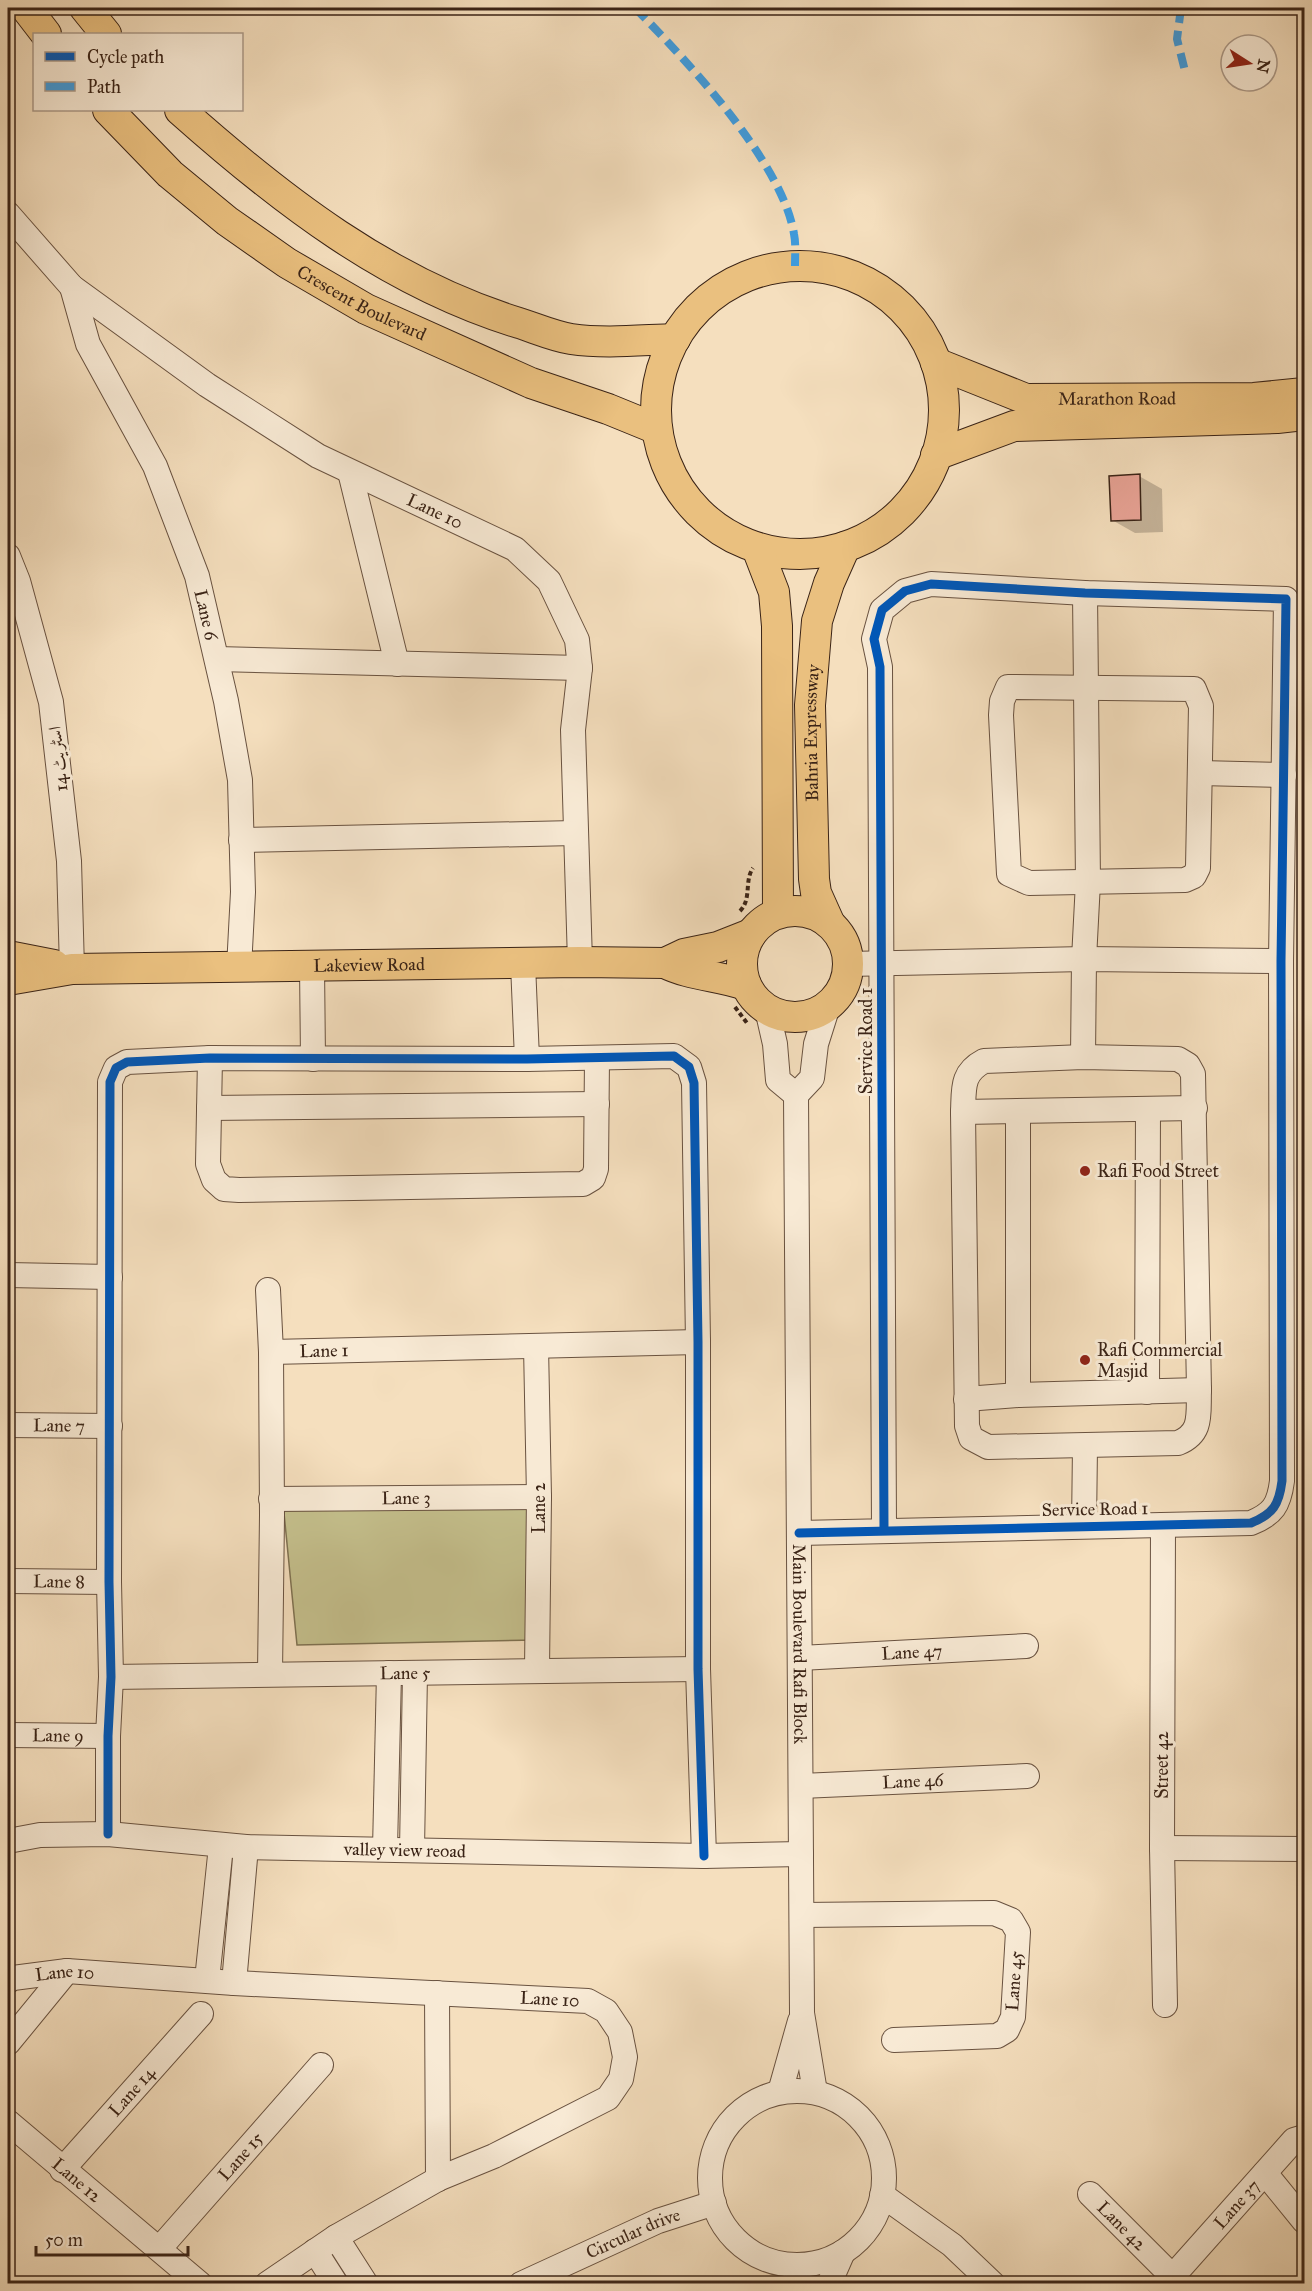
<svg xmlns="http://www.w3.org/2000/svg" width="1312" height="2291" font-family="'IM FELL Great Primer',Amiri,serif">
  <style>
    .park { fill: #c4bf8c; stroke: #7f7151; stroke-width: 1.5 }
    .shadow { fill: #0003 }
    .building { fill: #e9a396; stroke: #3a2316; stroke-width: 1.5 }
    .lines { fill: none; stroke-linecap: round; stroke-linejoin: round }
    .minor-casing { stroke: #695240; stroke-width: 26 }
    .major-casing { stroke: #3a2316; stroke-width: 32 }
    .path { stroke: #3a2316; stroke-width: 4; stroke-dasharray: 4.5 3; stroke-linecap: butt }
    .minor { stroke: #f8ead5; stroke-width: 24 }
    .major { stroke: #eac07f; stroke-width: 30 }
    .quiet { stroke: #3e9cdf; stroke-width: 8; stroke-dasharray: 15 8; stroke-linecap: butt }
    .cycleway-casing { stroke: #f8ead5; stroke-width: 13 }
    .cycleway { stroke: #0057b8; stroke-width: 9 }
    .poi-dot { fill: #8f2418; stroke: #f8ead5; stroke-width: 2 }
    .labels { text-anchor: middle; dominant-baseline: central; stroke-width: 6; stroke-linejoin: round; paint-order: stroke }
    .street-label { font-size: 18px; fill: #3a2316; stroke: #f8ead5 }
    .poi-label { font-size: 18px; fill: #3a2316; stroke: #f8ead5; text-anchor: start }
  </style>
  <rect width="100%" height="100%" fill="#f5dfbe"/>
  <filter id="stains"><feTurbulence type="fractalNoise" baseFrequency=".00333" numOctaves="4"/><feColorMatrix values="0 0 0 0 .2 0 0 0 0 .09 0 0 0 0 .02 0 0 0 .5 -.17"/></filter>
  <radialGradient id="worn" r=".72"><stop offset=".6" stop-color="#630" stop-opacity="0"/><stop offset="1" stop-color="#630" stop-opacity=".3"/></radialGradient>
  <polygon class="park" points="536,1502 536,1640 297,1645 283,1503"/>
  <polygon class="shadow" points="1139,476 1162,489 1163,532 1135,533 1112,520"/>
  <polygon class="building" points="1140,474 1141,520 1111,521 1109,476"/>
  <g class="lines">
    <g class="minor-casing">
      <g id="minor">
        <path id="s1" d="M8,214L72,287L207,385L318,456L515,549L549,581L577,640L580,668L573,730L580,962"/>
        <path id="s2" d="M72,287L88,344L155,466L197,576L226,701L240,780L243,892L239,968"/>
        <polyline points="350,472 397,664"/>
        <polyline points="8,556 18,581 51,702 69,861 72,969"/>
        <polyline points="217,659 580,668"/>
        <polygon points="1008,687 1194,689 1201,706 1198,868 1194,876 1185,880 1029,883 1009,874 1001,715 1002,701"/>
        <polyline points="1200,773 1284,775"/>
        <polyline points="241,840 575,833"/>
        <polyline points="523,964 527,1059"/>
        <polyline points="848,964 1084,959 1281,961"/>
        <polyline points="312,966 313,1059"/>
        <polyline points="767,1009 775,1044 778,1080 796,1095"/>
        <path d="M1083,1057L1178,1059L1188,1065L1193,1074L1199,1390C1198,1414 1203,1433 1178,1443L988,1447L971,1438L967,1426L963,1112C964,1089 961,1073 984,1061Z"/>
        <polyline points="1083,1057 1084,959 1088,882 1085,593"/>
        <polyline points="210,1058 208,1164 214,1180 224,1189 239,1190 583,1184 593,1178 596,1169 597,1058"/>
        <path id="s3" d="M796,1095L802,2013L815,2092"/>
        <polyline points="796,1095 812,1078 816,1044 828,1006"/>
        <polyline points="209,1108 597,1104"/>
        <polyline points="1018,1111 1018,1395"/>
        <polyline points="963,1112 1195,1108"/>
        <polyline points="8,1275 110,1277"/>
        <polyline points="268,1290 271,1352"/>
        <polyline points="536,1346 539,1497 537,1670"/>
        <polyline points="1147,1392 1148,1109"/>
        <polyline points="966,1399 1018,1395 1199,1390"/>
        <path id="s4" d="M8,1425L110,1426"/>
        <path id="s5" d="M271,1499L539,1497"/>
        <polyline points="1163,1525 1162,1848 1165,2005"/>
        <polyline points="1084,1526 1085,1446"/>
        <path d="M799,1533L1251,1523C1273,1514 1279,1505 1282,1481L1281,961L1286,599L1085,593L931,584L905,591L882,610L874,639L880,667L884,1530"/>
        <path id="s6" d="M8,1581L109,1582"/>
        <path id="s7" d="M800,1658L1026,1646"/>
        <path id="s8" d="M270,1673L272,1515L271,1352L698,1342"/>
        <path id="s9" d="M111,1677L698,1669"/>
        <path id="s10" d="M8,1735L108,1736"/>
        <path id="s11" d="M801,1786L1027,1776"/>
        <polyline points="108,1834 108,1736 111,1677 109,1582 110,1082 116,1068 127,1062 210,1058 527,1059 674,1056 689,1067 694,1083 698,1342 698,1669 704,1856"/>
        <path id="s12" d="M8,1841L40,1835L108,1834L246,1847L704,1856L801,1854"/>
        <polyline points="1162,1848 1304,1849"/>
        <polyline points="385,1849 389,1673"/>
        <polyline points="412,1850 415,1673"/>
        <polyline points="802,1915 994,1913 1011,1920 1018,1932 1013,2017 1007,2030 997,2036 894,2040"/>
        <polyline points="207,1980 221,1846"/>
        <path id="s13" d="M8,1981L13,1978L67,1971L234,1983L588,2001L606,2011L620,2032L625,2057L621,2079L608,2098L494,2156L438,2179L336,2237L267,2284"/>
        <polyline points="234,1983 246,1847"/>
        <polyline points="437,1993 438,2179"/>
        <polyline points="8,2043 67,1971"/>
        <circle cx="797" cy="2178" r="87"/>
        <polyline points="780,2092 800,2021"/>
        <path id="s14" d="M8,2122L200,2284"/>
        <path id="s15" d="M62,2170L201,2014"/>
        <polyline points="1265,2173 1304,2221"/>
        <path id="s16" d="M1090,2194L1180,2284"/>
        <polyline points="882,2195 952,2245 993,2284"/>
        <polyline points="336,2237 366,2284"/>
        <path id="s17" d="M160,2248L321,2065"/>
        <polyline points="315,2251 336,2284"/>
        <path id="s18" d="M1173,2276L1294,2140L1304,2137"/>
        <path id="s19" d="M521,2284L658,2221L714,2203"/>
        <polyline points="829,2284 843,2252"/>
      </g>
    </g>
    <g class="major-casing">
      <g id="major">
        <polyline points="26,8 46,34"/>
        <polyline points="85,8 106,34"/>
        <path id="s20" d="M108,110L170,174L227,221L287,263L366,309L531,383L608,409L657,429"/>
        <path d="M180,110C280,199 388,283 519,323C535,328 553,336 571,339C605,344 641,340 675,339"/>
        <circle cx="800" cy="410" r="144"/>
        <path id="s21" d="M936,363L1026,399L1254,398L1304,393"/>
        <polyline points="936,455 1014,426 1277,418 1304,415"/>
        <polyline points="757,548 774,592 777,626 778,913"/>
        <circle cx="795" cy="964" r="53"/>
        <path id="s22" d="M829,922L816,893L814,879L810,705L817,621L829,583L845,547"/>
        <polyline points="8,956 54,965"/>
        <path d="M665,963C688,975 720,976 746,985"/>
        <path id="s23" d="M8,980L72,969L580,962L665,963L684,954L718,947L751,934"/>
      </g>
    </g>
    <g class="path">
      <path d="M740,911C752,899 744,881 753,868"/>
      <polyline points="735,1007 747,1023"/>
    </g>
    <use href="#minor" class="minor"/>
    <use href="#major" class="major"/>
    <g class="quiet">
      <path d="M635,8C686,60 782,161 794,234C796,244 795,255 795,266"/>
      <polyline points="1181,8 1177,39 1185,71"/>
    </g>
    <g class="cycleway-casing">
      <g id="cycleway">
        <path d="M799,1533L1251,1523C1273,1514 1279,1505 1282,1481L1281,961L1286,599L1085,593L931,584L905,591L882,610L874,639L880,667L884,1530"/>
        <polyline points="108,1834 108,1736 111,1677 109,1582 110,1082 116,1068 127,1062 210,1058 527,1059 674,1056 689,1067 694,1083 698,1342 698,1669 704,1856"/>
      </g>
    </g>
    <use href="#cycleway" class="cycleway"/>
  </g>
  <g class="poi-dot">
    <circle cx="1085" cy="1171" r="6"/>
    <circle cx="1085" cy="1360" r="6"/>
  </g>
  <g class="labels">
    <g class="street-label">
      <text stroke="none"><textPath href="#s20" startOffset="321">Crescent Boulevard</textPath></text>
      <text stroke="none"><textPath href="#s21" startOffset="188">Marathon Road</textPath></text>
      <text stroke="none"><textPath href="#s1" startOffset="525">Lane 10</textPath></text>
      <text stroke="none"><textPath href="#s2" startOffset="356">Lane 6</textPath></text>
      <text stroke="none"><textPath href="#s22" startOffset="192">Bahria Expressway</textPath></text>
      <text transform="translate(58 759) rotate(-96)">اسٹریٹ 14</text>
      <text stroke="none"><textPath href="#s23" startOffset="362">Lakeview Road</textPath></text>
      <text transform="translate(866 1041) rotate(-90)">Service Road 1</text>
      <text stroke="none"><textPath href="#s8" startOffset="374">Lane 1</textPath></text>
      <text stroke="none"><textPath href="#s4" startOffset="51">Lane 7</textPath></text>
      <text stroke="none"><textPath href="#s5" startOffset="135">Lane 3</textPath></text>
      <text transform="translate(539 1508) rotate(-90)">Lane 2</text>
      <text transform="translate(1095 1509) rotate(-1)">Service Road 1</text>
      <text stroke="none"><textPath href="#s6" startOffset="51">Lane 8</textPath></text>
      <text stroke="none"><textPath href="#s3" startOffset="549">Main Boulevard Rafi Block</textPath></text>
      <text stroke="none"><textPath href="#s7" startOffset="112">Lane 47</textPath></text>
      <text stroke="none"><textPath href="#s9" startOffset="294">Lane 5</textPath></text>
      <text stroke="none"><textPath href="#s10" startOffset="50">Lane 9</textPath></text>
      <text transform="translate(1162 1765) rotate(-90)">Street 42</text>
      <text stroke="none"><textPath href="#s11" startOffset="112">Lane 46</textPath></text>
      <text stroke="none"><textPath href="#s12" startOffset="398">valley view reoad</textPath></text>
      <text stroke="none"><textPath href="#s13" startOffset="58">Lane 10</textPath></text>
      <text transform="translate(1014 1981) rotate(-86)">Lane 45</text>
      <text stroke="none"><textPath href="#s13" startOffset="544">Lane 10</textPath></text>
      <text stroke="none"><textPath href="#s15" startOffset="105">Lane 14</textPath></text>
      <text stroke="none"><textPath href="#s17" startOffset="122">Lane 15</textPath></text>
      <text stroke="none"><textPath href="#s14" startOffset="90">Lane 12</textPath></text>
      <text stroke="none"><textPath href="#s18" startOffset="96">Lane 37</textPath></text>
      <text stroke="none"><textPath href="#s16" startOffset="45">Lane 42</textPath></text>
      <text stroke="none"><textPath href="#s19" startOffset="123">Circular drive</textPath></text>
    </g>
    <g class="poi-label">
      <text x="1097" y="1171">Rafi Food Street</text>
      <text x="1097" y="1350">Rafi Commercial<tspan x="1097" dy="21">Masjid</tspan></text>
    </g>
  </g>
  <rect width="1312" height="2291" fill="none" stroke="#f5dfbe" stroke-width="30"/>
  <rect x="9" y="9" width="1294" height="2273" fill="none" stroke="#3a2316" stroke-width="3"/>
  <rect x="15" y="15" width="1282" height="2261" fill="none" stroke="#3a2316" stroke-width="1.5"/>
  <rect x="33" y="33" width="210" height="78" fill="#f8ead5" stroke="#ac9a89" stroke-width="1.5"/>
  <rect x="45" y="52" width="30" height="9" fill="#0057b8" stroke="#ac9a89" stroke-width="1.5"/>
  <text x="87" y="63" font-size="18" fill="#3a2316">Cycle path</text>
  <rect x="45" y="82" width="30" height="9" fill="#3e9cdf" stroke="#ac9a89" stroke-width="1.5"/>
  <text x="87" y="93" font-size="18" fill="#3a2316">Path</text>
  <g transform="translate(1249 63) rotate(102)"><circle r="28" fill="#f8ead5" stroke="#ac9a89" stroke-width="1.5"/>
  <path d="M0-4.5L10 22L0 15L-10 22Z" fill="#8f2418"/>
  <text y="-9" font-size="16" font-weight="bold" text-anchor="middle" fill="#3a2316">N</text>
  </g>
  <path d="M36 2246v9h152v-9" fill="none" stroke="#3a2316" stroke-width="3"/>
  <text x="45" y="2246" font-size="18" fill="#3a2316" stroke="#f8ead5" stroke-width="4.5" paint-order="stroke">50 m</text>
  <rect width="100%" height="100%" filter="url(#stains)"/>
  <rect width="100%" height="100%" fill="url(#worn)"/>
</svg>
